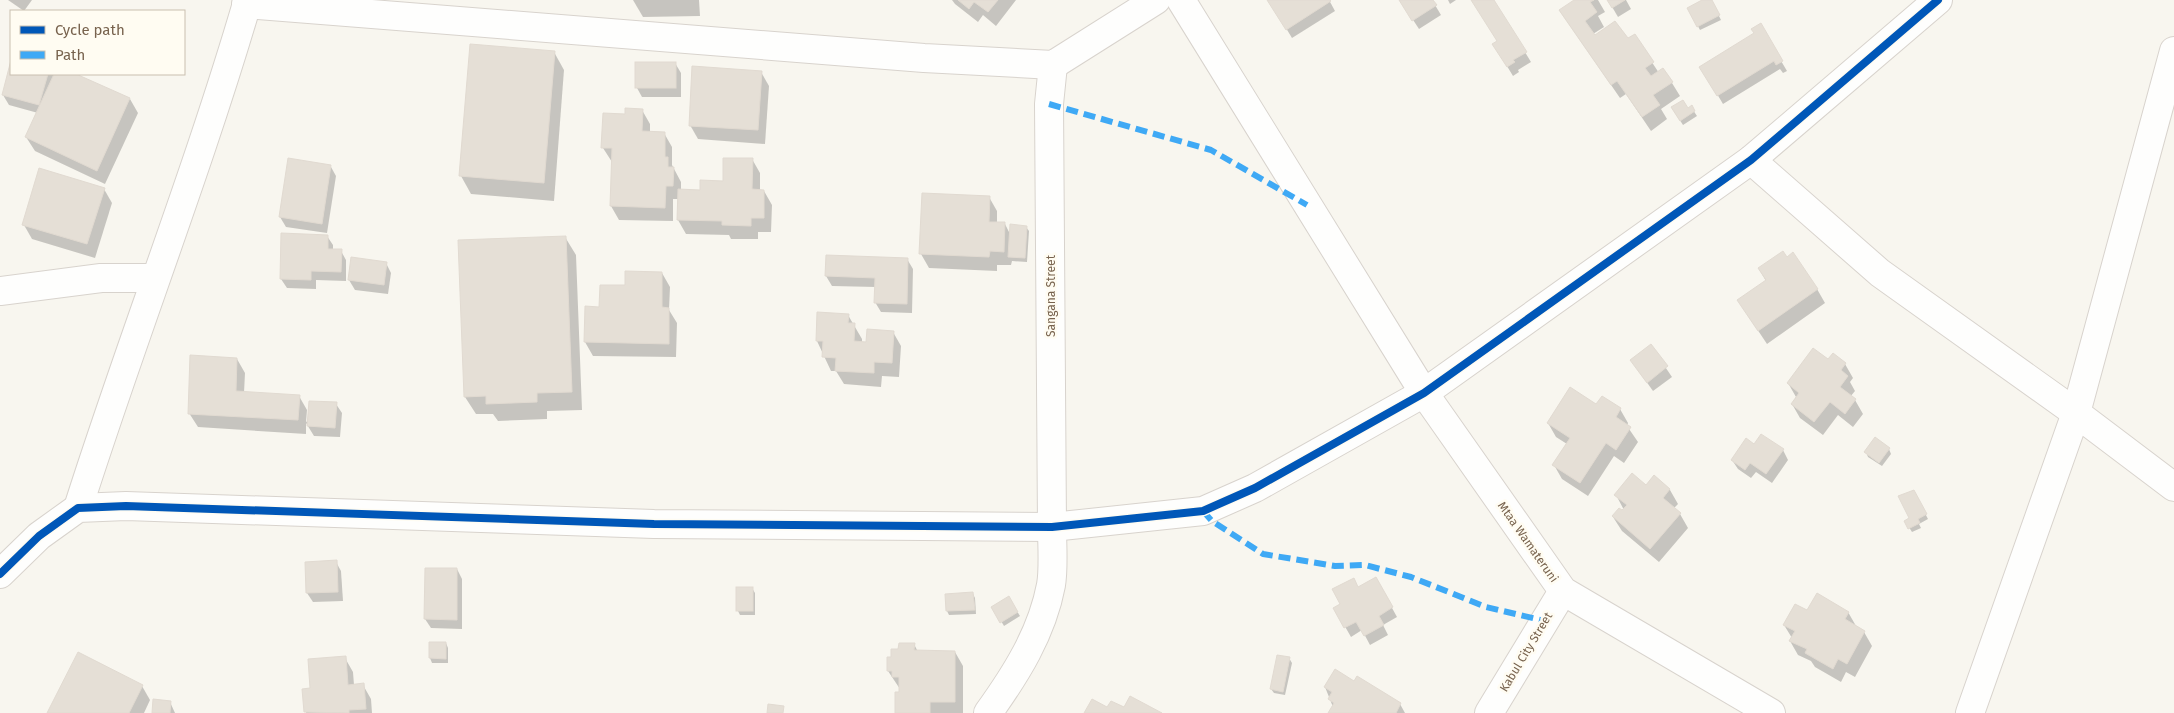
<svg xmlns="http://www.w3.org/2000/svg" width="2174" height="713" font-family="'Fira Sans',sans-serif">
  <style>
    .shadow { fill: #0003 }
    .building { fill: #e5dfd6; stroke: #e1dad1 }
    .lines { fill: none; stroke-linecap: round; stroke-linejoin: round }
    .minor-casing { stroke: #d8d3cd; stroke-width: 30 }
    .minor { stroke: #fefefd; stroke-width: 28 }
    .quiet { stroke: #3fa9f5; stroke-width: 6; stroke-dasharray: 12 6; stroke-linecap: butt }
    .cycleway-casing { stroke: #fffcf2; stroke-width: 11 }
    .cycleway { stroke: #0057b8; stroke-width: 8 }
    .labels { text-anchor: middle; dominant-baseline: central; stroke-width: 5; stroke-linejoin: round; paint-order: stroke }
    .street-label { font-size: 12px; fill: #78634e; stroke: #fffcf2 }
  </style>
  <rect width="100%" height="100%" fill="#f8f6ef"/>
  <g class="shadow">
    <polygon points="8,0 32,0 24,11"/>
    <polygon points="633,0 699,0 700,16 643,17"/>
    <polygon points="952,0 1016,0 996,26 983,15 978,22 955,4"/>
    <polygon points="1269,0 1329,0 1335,11 1292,38"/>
    <polygon points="1400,0 1432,0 1441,15 1419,29"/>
    <polygon points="1448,0 1456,0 1450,4"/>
    <polygon points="1472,0 1493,0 1531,62 1518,70 1519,72 1513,76 1499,53 1498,42"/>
    <polygon points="1576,0 1598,0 1605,12 1598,16 1604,27 1593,34 1595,37 1627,40 1634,35 1659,73 1672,83 1680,96 1661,109 1667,119 1651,131 1626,94 1620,98 1560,11"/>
    <polygon points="1608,0 1626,0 1631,9 1618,17"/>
    <polygon points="1704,0 1711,0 1721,20 1700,30 1688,8"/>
    <polygon points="1760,25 1787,71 1783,73 1780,69 1723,104 1701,67 1755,34"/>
    <polygon points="554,52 564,70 554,201 471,194 461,176"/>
    <polygon points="675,63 681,73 681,97 642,97 637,88"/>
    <polygon points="11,65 11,74 73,74 130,99 138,113 105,184 35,151 26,137 38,113 9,105 3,95"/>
    <polygon points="761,72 769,86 765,144 698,139 690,125"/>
    <polygon points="1691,107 1697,116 1683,125 1672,108 1687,109"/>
    <polygon points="642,110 650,124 650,132 664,133 672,147 672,165 681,182 681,190 701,191 724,182 752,159 760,173 760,191 764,191 772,205 771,232 758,232 758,239 731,239 729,235 686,234 678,220 679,199 673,199 673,221 619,220 611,206 612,162 603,148 627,115"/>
    <polygon points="331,167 336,176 327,233 286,227 280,217"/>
    <polygon points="104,189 112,203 95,258 32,239 24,225"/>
    <polygon points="989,197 997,211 997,223 1005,224 1010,234 1026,227 1029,231 1027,262 1012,261 1011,265 997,265 997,271 929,268 921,254"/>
    <polygon points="327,236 333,245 333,250 341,251 346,260 346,281 316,280 316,289 287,288 281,279"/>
    <polygon points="565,237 576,255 582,410 547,411 547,419 498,421 493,414 476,414 465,397"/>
    <polygon points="827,256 907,259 913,269 912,313 881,312 875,302 876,287 832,286 826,276"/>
    <polygon points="386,263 391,273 388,294 355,290 349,280"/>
    <polygon points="1759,269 1817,289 1825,303 1767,344 1747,314 1766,281"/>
    <polygon points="662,273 670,287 669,310 677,323 676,357 593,356 585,342 601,308 626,287"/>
    <polygon points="848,315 862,339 862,343 867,343 893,332 901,346 899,377 882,376 881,387 844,384 836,371 831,371 817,341"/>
    <polygon points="1651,346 1672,377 1653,391 1631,360"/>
    <polygon points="237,359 245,373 244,393 299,396 307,410 306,422 336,404 342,413 340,437 314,436 306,423 306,434 198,427 189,413"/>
    <polygon points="1828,361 1845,364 1853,378 1850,382 1855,391 1850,397 1855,400 1863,414 1853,427 1838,415 1823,435 1800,418 1792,404 1796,397 1788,383"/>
    <polygon points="1596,406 1620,409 1628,423 1627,426 1638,442 1624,463 1614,456 1588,496 1562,479 1554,465 1567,444 1556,437 1548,423"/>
    <polygon points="1754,445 1783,450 1788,460 1772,483 1756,472 1751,478 1738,469 1732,460"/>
    <polygon points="1889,449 1891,454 1882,466 1868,457 1866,452"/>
    <polygon points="1654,476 1670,490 1678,504 1673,509 1680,514 1688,528 1659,562 1622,531 1613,517 1624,510 1616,495 1646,486"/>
    <polygon points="1914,492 1928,519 1919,524 1921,528 1912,532 1905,521 1910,519"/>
    <polygon points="336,562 341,571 343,601 313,602 307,593"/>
    <polygon points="457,569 462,579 462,629 431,628 425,619"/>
    <polygon points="752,588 755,593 755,615 740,615 738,611"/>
    <polygon points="1358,588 1381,588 1397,617 1383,625 1388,635 1370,645 1362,630 1351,637 1335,609"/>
    <polygon points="973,594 975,598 976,614 949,615 947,611"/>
    <polygon points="1009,598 1020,616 1004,626 993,607"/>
    <polygon points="1807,612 1848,612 1856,626 1864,632 1872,646 1855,677 1846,672 1841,682 1815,667 1811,661 1798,655 1790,641 1792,638 1784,625"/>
    <polygon points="430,643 446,643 448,648 448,663 432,663 430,658"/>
    <polygon points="914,644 918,652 955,652 963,666 963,713 897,713 900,689 888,671 892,658 900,650"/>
    <polygon points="345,658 353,672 354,685 363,685 371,699 372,713 306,713 311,690"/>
    <polygon points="1289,658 1292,663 1285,695 1274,693 1271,689"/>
    <polygon points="1357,678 1400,704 1405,713 1330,713 1333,707 1325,687 1354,683"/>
    <polygon points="142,686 150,700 144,713 48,713"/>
    <polygon points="170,702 175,713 153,713"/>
  </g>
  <g class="building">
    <polygon points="958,0 998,0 988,12 974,2 969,9"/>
    <polygon points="1267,0 1330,0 1331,1 1286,30"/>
    <polygon points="1399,0 1433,0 1437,5 1412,21"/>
    <polygon points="1471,0 1494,0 1527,52 1513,60 1515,62 1507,67 1492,44 1497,41"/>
    <polygon points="1574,0 1594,0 1590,2 1597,12 1585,21 1595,35 1615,21 1628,38 1635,34 1654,62 1645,68 1651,76 1663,68 1673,82 1653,95 1660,105 1642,117 1617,81 1611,85 1559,10"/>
    <polygon points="1607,0 1625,0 1612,8"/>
    <polygon points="1702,0 1712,0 1720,15 1697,27 1687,8"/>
    <polygon points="1761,23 1783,61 1776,65 1774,61 1717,96 1699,67 1754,33 1751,29"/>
    <polygon points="470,44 555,51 544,183 459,176"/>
    <polygon points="11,60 11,74 48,74 39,105 2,95"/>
    <rect x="635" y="62" width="41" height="26"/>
    <polygon points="692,66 762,71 758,130 689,126"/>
    <polygon points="54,74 76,74 130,98 97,171 25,137"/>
    <polygon points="1683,100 1688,108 1692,105 1695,111 1680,121 1671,107"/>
    <polygon points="625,108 643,109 642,131 665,132 665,157 668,157 668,167 674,167 673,186 666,186 665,208 610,206 612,148 601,148 603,113 625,114"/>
    <polygon points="288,158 331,165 322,224 279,217"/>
    <polygon points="723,158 753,158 752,189 764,190 764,218 751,218 751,226 722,225 722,221 677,220 678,189 700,190 700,180 723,181"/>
    <polygon points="39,168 105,188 87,244 22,225"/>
    <polygon points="922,193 990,196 989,222 1005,222 1004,252 990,251 989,257 919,254"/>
    <polygon points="1010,224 1027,226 1025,258 1008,257"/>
    <polygon points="281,233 328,235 328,249 342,249 341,272 311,271 311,280 280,279"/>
    <polygon points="566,236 572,392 537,393 537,402 486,404 486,396 464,397 458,240"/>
    <polygon points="1783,251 1787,257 1793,252 1818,289 1758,331 1737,300 1766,280 1758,268"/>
    <polygon points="826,255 908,258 907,304 874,303 875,278 825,276"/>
    <polygon points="351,257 387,262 384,285 348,280"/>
    <polygon points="625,271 662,272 662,307 669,308 669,344 584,342 585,306 599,307 600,285 625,285"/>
    <polygon points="817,312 849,314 848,323 855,323 854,341 866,342 867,329 894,331 892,363 874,362 874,373 835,371 836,358 822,357 823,341 816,341"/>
    <polygon points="1651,344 1668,366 1647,383 1630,360"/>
    <polygon points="1813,348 1828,359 1833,353 1846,363 1841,370 1848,376 1840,387 1856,399 1845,414 1830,402 1814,422 1791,404 1799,393 1787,383"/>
    <polygon points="190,355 237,358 236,391 300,395 298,420 188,414"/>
    <polygon points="1570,387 1596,404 1602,396 1621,408 1616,417 1631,427 1616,450 1606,443 1580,483 1552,465 1570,438 1547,423"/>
    <polygon points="309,401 337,402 335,428 307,426"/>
    <polygon points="1761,434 1784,449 1766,474 1750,463 1745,470 1731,460 1746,438 1754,444"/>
    <polygon points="1875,437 1890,448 1879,463 1864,452"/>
    <polygon points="1632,473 1646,485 1654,475 1670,489 1663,498 1681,513 1650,549 1612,516 1619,508 1622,510 1627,505 1614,495"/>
    <polygon points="1914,490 1927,514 1918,519 1920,523 1908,529 1904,521 1909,518 1898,496"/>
    <polygon points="337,560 338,592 306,593 305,562"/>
    <polygon points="425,568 457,568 457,620 424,619"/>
    <polygon points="1376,577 1393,607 1379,616 1384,625 1364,636 1356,622 1344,628 1333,608 1340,604 1332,589 1354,578 1358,587"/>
    <rect x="736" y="587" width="17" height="24"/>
    <polygon points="973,592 975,610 946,611 945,594"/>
    <polygon points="1817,593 1849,612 1845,619 1865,631 1847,664 1838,659 1833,669 1805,653 1807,649 1789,641 1795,631 1783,625 1795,604 1807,610"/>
    <polygon points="1009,596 1018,612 1000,623 991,607"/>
    <polygon points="429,642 446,642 446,659 429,658"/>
    <polygon points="899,643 915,643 914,650 955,651 955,702 930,702 930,713 895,713 895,692 899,692 899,677 892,677 892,671 887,671 887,657 891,657 891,649 898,649"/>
    <polygon points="78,652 143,685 129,713 47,713"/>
    <polygon points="1277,655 1290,657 1283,692 1270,689"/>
    <polygon points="346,656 348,685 364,683 366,709 349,710 349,713 304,712 302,689 310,688 308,659"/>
    <polygon points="1335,669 1354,681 1357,676 1401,703 1396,713 1328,713 1334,703 1328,699 1332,692 1324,687"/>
    <polygon points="1130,696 1162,713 1084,713 1092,699 1107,707 1111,701 1124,707"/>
    <polygon points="153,699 171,701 170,713 152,713"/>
    <polygon points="768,704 784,706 783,713 767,713"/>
  </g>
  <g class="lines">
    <g class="minor-casing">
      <g id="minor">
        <polyline points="1181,0 1424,393 1563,591 1771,713"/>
        <polyline points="246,4 924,58 1053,65 1156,0"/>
        <polyline points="1751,160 1880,273 2076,413 2174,487"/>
        <polyline points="0,291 101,278 155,278"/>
        <path d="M78,508C132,338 198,171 248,0"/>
        <polyline points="0,574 39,536 78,508 126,506 654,524 1052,527 1203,511 1255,488 1424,393 1751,160 1938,0"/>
        <path d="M988,713C1016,674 1042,633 1051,585C1054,567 1052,546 1052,527L1049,104L1053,65"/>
        <polyline points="1489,713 1563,591"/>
        <polyline points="1970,713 2076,413 2174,51"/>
      </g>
    </g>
    <use href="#minor" class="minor"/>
    <g class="quiet">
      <polyline points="1049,104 1211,150 1307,205"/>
      <polyline points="1203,511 1212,521 1263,554 1335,566 1365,565 1411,577 1486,607 1545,621"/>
    </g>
    <g class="cycleway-casing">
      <polyline id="cycleway" points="0,574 39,536 78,508 126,506 654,524 1052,527 1203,511 1255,488 1424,393 1751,160 1938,0"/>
    </g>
    <use href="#cycleway" class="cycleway"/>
  </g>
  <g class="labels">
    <g class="street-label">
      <text transform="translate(1051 296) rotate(-90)">Sangana Street</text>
      <text transform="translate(1528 542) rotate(55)">Mtaa Wamateruni</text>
      <text transform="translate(1526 652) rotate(-59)">Kabul City Street</text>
    </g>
  </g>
  <rect x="10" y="10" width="175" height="65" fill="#fffcf2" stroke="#c9bfb0"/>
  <rect x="20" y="26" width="25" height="8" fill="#0057b8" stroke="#c9bfb0"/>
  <text x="55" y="35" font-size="15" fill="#78634e">Cycle path</text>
  <rect x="20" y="51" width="25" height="8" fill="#3fa9f5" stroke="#c9bfb0"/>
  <text x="55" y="60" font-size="15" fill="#78634e">Path</text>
</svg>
